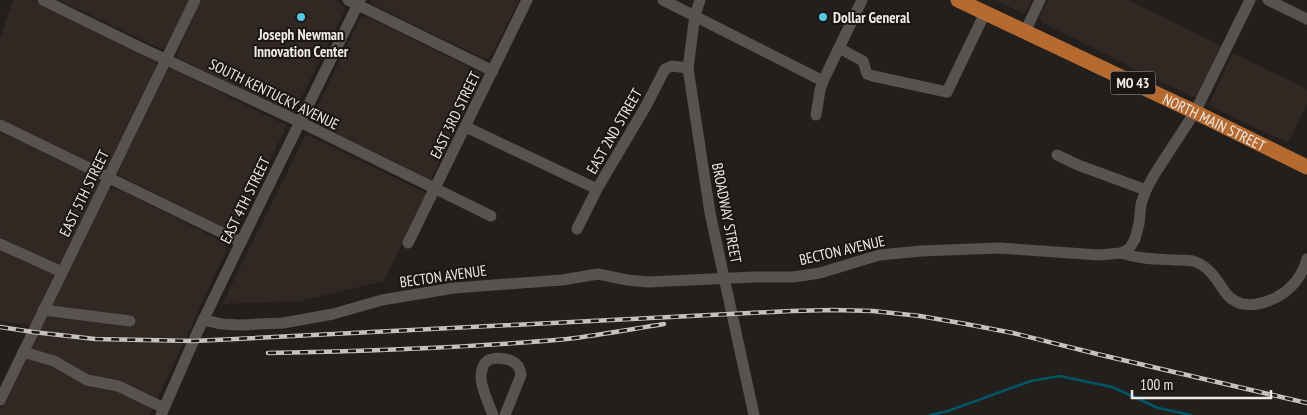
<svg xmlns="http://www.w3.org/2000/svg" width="1307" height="415" font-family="'PT Sans Narrow',sans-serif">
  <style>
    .built { fill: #312823 }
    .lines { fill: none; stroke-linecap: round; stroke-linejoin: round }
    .stream { stroke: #005666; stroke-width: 2.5 }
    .minor { stroke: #585350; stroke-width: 11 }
    .major { stroke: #b76a30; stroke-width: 15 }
    .rail-casing { stroke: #c4c1bf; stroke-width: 4.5 }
    .rail { stroke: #1a1614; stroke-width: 2.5; stroke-dasharray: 8; stroke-linecap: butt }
    .poi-dot { fill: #58c9e4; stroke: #1a1614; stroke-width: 2 }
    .labels { text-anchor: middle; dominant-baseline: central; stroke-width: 4; stroke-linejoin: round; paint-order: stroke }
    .shield { fill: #1a1614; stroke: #aeaaa8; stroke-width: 1 }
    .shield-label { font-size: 14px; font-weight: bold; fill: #edeae8 }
    .poi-label { font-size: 15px; font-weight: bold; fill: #edeae8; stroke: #1a1614; text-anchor: start }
    .street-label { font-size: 15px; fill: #edeae8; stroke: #1a1614 }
  </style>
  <rect width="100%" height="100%" fill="#231f1d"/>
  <g class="built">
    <polygon points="13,0 32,0 156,62 156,67 106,169 101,169 0,119 0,39"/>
    <polygon points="59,0 189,0 166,47 161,49"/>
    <polygon points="201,0 333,0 344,6 345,10 294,112 291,113 178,58 177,52"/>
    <polygon points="370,0 519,0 491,56 487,59 482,58 372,4"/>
    <polygon points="995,0 1032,0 1026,11 1025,13 1023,13"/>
    <polygon points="1048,0 1128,0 1221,46 1197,95 1196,96 1192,97 1041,22 1040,17"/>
    <polygon points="364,16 368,17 481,73 481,78 431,179 429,179 312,121 312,117 360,19"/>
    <polygon points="1233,53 1307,89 1307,104 1288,143 1212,107 1209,104"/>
    <polygon points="169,69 173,69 286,125 286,128 236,229 232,232 118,175 118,171 167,70"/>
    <polygon points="0,132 97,178 100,182 31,326 0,321"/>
    <polygon points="305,136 310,136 426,193 425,197 384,281 300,301 222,304"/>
    <polygon points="111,189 119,189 223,242 226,248 226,251 150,415 0,415 0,411 19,371 108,191"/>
  </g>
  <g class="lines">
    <polyline class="stream" points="930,415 948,411 1031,381 1060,376 1112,387 1158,408 1191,415"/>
    <g class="minor">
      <polyline points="43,0 141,48 300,122 491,216"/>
      <polyline points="348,0 493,71"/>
      <polyline points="663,0 823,81"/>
      <polyline points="700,0 695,15 688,68 710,213 754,415"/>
      <polyline points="1268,0 1307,19"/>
      <polyline points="1025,32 1040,0"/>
      <polyline points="839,48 863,61 867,74 873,76 947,92 985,13"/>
      <polyline points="816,115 820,90 823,81 862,0"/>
      <polyline points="0,125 241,242"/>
      <polyline points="466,127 597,189"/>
      <polyline points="1057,155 1078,165 1146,190"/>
      <polyline points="577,229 597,189 646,106 665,69 672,66 688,68"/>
      <polyline points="408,243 527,0"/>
      <polyline points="0,244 62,272"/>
      <path d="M1121,253C1139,259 1156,259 1174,260C1180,260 1187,260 1193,261C1208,265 1217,280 1225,292C1238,310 1260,306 1277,297C1291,290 1303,275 1307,259"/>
      <polyline points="43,310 130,321"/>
      <polyline points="203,320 222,324 240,325 283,323 333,314 382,300 454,288 562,280 598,274 627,280 648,282 754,277 793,277 820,273 866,259 880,255 921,251 999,248 1099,255 1121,253 1129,249 1135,239 1139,224 1141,204 1146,190 1154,175 1195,112 1250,0"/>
      <polyline points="23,352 54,361 87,380 118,386 164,408"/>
      <polyline points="0,400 195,0"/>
      <polyline points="161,415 197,333 241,242 360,0"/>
      <path d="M493,415C489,405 481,387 481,377C481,372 483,364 486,362C493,356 510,358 516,364C520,367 520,371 521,375L505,415"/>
    </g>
    <path class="major" id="s1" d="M958,0L1195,112L1307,167"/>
    <g class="rail-casing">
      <g id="rail">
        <polyline points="0,327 33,332 95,339 194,341 791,311 833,310 873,311 920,316 966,324 1013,333 1097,354 1307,403"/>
        <path d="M268,353C368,351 467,348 567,339C600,335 632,329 664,324"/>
      </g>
    </g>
    <use href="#rail" class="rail"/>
  </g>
  <g class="poi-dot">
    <circle cx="301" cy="17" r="5"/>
    <circle cx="823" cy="17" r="5"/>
  </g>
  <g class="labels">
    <rect class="shield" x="1110.5" y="71.5" width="45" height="23" rx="4"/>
    <g class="shield-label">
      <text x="1133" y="83">MO 43</text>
    </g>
    <g class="poi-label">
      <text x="833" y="17">Dollar General</text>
      <text x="301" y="34" text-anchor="middle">Joseph Newman<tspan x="301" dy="17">Innovation Center</tspan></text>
    </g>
    <g class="street-label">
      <text transform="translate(274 94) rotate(26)">SOUTH KENTUCKY AVENUE</text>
      <text transform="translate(455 115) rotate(-64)">EAST 3RD STREET</text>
      <text stroke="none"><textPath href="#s1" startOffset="284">NORTH MAIN STREET</textPath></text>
      <text transform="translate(614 131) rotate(-60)">EAST 2ND STREET</text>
      <text transform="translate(84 193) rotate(-64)">EAST 5TH STREET</text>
      <text transform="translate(245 200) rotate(-64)">EAST 4TH STREET</text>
      <text transform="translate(727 213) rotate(79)">BROADWAY STREET</text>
      <text transform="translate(842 250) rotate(-13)">BECTON AVENUE</text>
      <text transform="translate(443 276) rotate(-8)">BECTON AVENUE</text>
    </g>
  </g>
  <path d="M1132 390v8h139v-8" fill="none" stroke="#edeae8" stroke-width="2.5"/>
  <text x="1140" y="390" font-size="15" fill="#edeae8" stroke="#1a1614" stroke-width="4" paint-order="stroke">100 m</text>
</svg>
